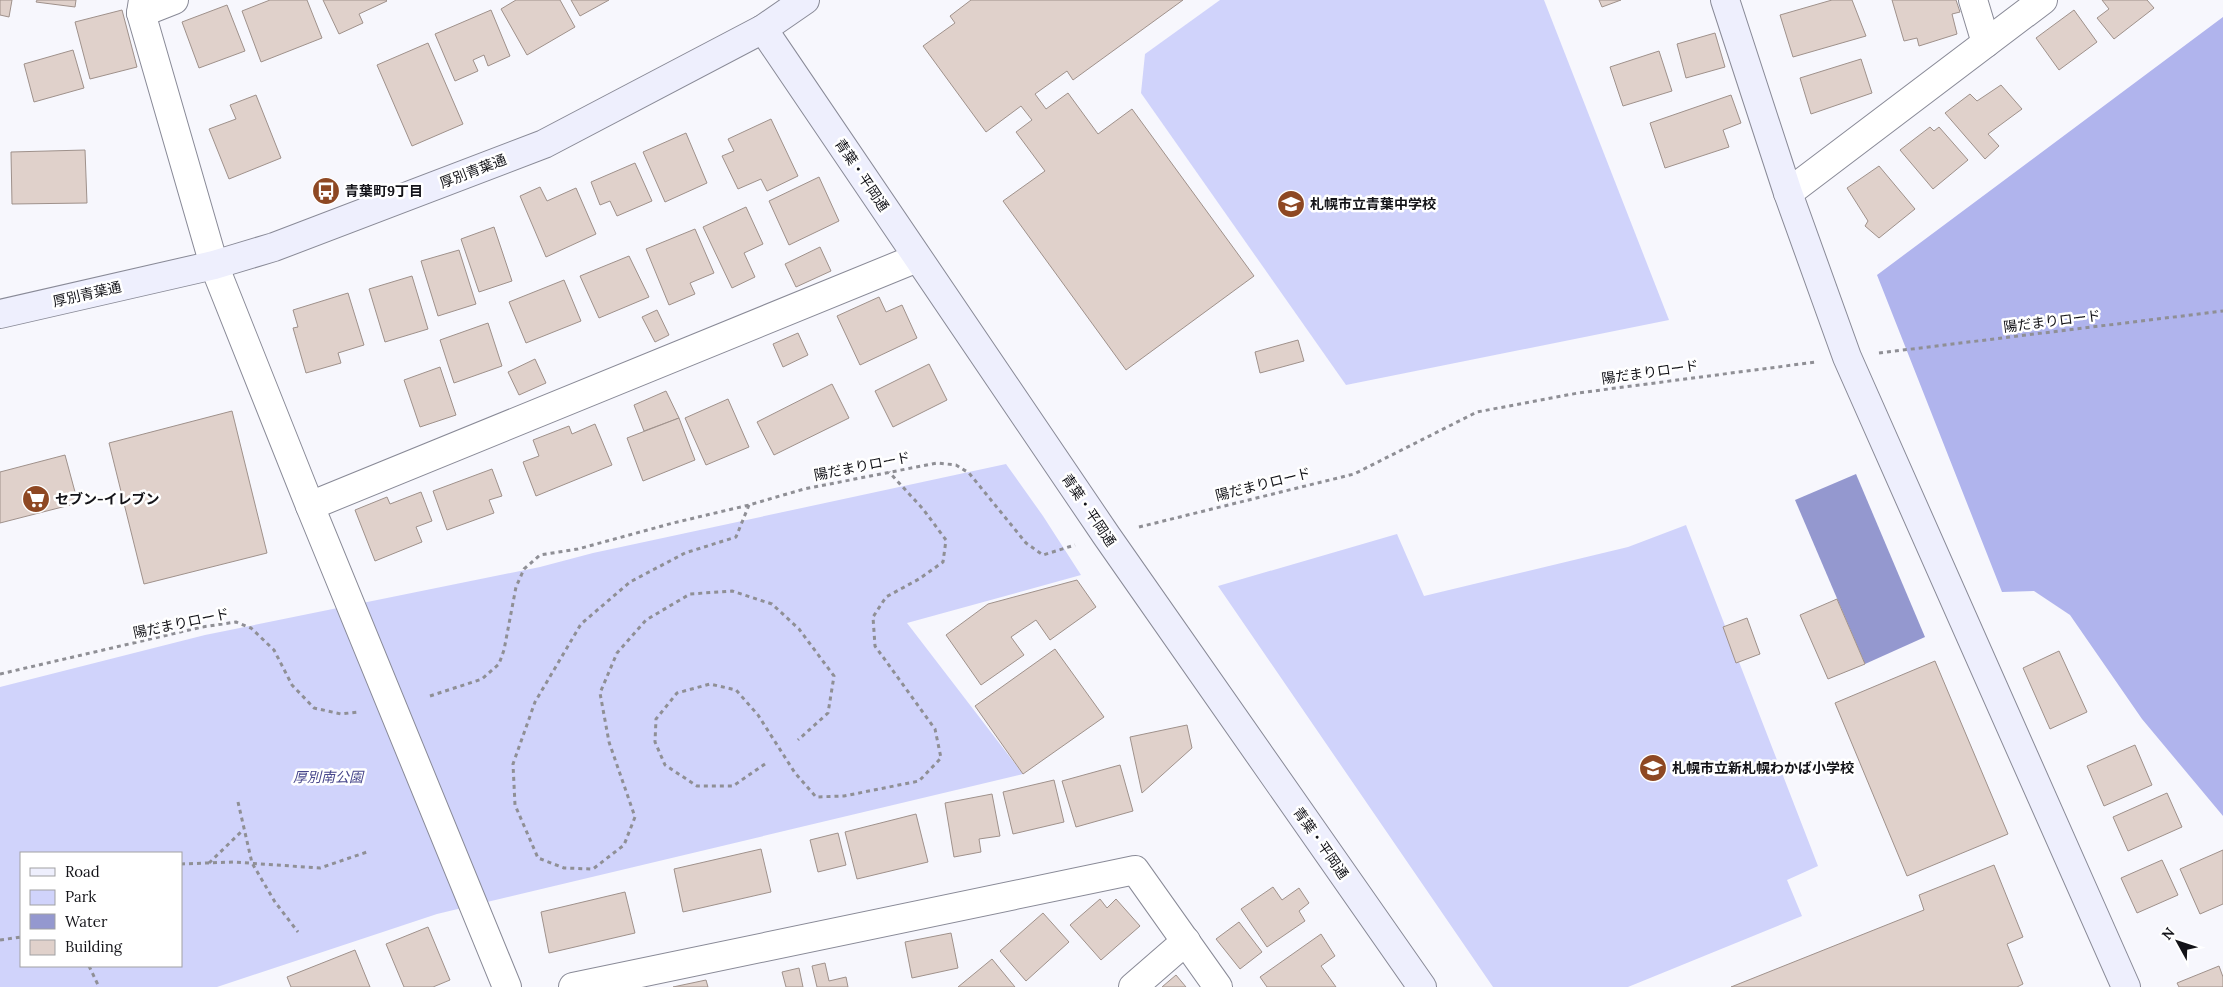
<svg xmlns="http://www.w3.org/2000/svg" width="2223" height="987" font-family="Lora,'Noto Sans JP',serif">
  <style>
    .green { fill: #d0d3fb; fill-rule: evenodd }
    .forest { fill: #b0b4ed }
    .water { fill: #9498cf }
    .building { fill: #e0d1cb; stroke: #9f918b }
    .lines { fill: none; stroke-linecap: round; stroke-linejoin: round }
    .street-casing { stroke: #898a97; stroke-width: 30 }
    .secondary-casing { stroke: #898a97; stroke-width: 30 }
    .path { stroke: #8f8f95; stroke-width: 3; stroke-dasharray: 4 4; stroke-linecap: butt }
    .street { stroke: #fff; stroke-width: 28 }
    .secondary { stroke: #eeeffd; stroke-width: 28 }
    .labels { text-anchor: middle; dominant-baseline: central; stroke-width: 5; stroke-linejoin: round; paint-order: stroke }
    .street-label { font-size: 14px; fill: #131318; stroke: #fff }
    .poi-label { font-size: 14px; font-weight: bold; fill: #131318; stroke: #fff; text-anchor: start }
    .park-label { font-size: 14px; font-style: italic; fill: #47468b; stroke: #fff }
  </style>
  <rect width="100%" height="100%" fill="#f7f7fd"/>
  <g class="green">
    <polygon points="1220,0 1544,0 1669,320 1346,385 1141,93 1145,54"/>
    <path d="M1006,464L1043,516L1081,575L907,623L1023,774L437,914L217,987H0V687L205,635L540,567L593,553ZM21,853H181V966H21Z"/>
    <polygon points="1686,525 1818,866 1787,880 1802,916 1628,987 1493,987 1218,586 1397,534 1424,596 1628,547"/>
  </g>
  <polygon class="forest" points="2223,17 2223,816 2142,719 2070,615 2034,591 2002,592 1877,275"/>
  <polygon class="water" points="1856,474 1925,637 1865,664 1795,500"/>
  <g class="building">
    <polygon points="0,0 12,0 9,17 0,15"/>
    <polygon points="37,0 76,0 75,7 36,2"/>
    <polygon points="270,0 307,0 322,38 261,62 242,11"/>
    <polygon points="323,0 386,0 387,1 359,14 363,23 339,34"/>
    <polygon points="516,0 560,0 575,27 527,55 501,9"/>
    <polygon points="571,0 609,0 580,16"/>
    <polygon points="971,0 1183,0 1073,80 1067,71 1035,94 1046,109 1068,93 1098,134 1132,109 1254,276 1126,370 1003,201 1045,171 1016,132 1032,120 1021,106 986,132 923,46 955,23 950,16"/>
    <polygon points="1599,0 1621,0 1602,7"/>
    <polygon points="1832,0 1852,0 1866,36 1793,57 1780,15"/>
    <polygon points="1892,0 1956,0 1960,12 1952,14 1957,34 1919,46 1917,38 1904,41"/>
    <polygon points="2102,0 2147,0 2154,8 2114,39 2097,18 2109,9"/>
    <polygon points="227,5 245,51 199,68 182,22"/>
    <polygon points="122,10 137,67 90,79 75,22"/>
    <polygon points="491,10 510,56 488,66 484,55 473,60 478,71 455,81 435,34"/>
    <polygon points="2074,10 2097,42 2059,70 2036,38"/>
    <polygon points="1715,33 1725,67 1686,78 1677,44"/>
    <polygon points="428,43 463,124 412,146 377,65"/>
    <polygon points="73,50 84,88 34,102 24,64"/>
    <polygon points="1659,51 1672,91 1623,106 1610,67"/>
    <polygon points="1861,59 1872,93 1811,114 1800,78"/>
    <polygon points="2001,85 2022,109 1988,134 1999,146 1985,159 1945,113 1970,94 1977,101"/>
    <polygon points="256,95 281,158 229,179 209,129 236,119 230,105"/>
    <polygon points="1731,95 1741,123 1723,130 1729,147 1665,168 1650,123"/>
    <polygon points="771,119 798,176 767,191 761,179 738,189 722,156 734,151 728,139"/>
    <polygon points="1930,127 1934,131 1939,127 1968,160 1933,189 1900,150"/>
    <polygon points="686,133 707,183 665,202 643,152"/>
    <polygon points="85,150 87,203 12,204 11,152"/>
    <polygon points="635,163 652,201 617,216 610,201 600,205 591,182"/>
    <polygon points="1879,166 1915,209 1879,238 1865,226 1868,221 1847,188"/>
    <polygon points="819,177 839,221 789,245 769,201"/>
    <polygon points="540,187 547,201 576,188 596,234 546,257 520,196"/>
    <polygon points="746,207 763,244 744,253 755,277 732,288 703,227"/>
    <polygon points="494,227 512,281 479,292 461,239"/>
    <polygon points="695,229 714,273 690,283 695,294 669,305 646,249"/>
    <polygon points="820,247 831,271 796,287 785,264"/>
    <polygon points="459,250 476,304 438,316 421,261"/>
    <polygon points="629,256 649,297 599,318 580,276"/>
    <polygon points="412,276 428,329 385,342 369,289"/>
    <polygon points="564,280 581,321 526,343 509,302"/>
    <polygon points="348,293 364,345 338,353 341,363 306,373 293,328 298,327 293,310"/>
    <polygon points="879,297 886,312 902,305 917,338 860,365 837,316"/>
    <polygon points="657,310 669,335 655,342 642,317"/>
    <polygon points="488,323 502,366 454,383 440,340"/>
    <polygon points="798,333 808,355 783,367 773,344"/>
    <polygon points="1298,340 1304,361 1260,373 1255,352"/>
    <polygon points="535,359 546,383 519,395 508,372"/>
    <polygon points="929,364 947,400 893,427 875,391"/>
    <polygon points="440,367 456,415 420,427 404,380"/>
    <polygon points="832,384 849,418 774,455 757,422"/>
    <polygon points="666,391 679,418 644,431 634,405"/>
    <polygon points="728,399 749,447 706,465 685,418"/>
    <polygon points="232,411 267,553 144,584 109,443"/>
    <polygon points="679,418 695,460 643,481 627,438"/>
    <polygon points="595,424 612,465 536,496 523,462 539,456 533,440 569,426 572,434"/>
    <polygon points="65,455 78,503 0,523 0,472"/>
    <polygon points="492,469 502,496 489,500 494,513 447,530 433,491"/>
    <polygon points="421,492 432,521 416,527 422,542 375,561 355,510 387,497 390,504"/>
    <polygon points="1077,580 1096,607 1050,640 1036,620 1011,637 1024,655 981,685 946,635 988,604"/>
    <polygon points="1837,599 1865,664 1828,679 1800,615"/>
    <polygon points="1747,618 1760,654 1736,663 1723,627"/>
    <polygon points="1055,649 1104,717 1023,774 975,706"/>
    <polygon points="2059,651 2087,712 2050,729 2023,668"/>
    <polygon points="1935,661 2008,834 1907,876 1835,703"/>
    <polygon points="1187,725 1192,748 1142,793 1130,737"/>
    <polygon points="2135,745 2152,785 2104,806 2087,766"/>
    <polygon points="1120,765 1133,811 1076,827 1062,781"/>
    <polygon points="1054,780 1064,822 1013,834 1003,792"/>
    <polygon points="2167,793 2182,827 2128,851 2113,817"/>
    <polygon points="992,794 1000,836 979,839 981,852 954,857 945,803"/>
    <polygon points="916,814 928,862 857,879 845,832"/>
    <polygon points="838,833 846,865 818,872 810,840"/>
    <polygon points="761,849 771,892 683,912 674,869"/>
    <polygon points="2223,850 2223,904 2200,914 2180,869"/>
    <polygon points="2162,860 2178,895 2137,913 2121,878"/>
    <polygon points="1994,865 2023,937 2007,944 2023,984 2017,987 1731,987 1924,910 1919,895"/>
    <polygon points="1273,887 1282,900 1299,888 1309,903 1299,911 1305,921 1267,947 1241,909"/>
    <polygon points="625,892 635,933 549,953 541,912"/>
    <polygon points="1100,899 1107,908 1116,899 1140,926 1101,960 1070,925"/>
    <polygon points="1043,913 1069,942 1026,981 1000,951"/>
    <polygon points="1239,922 1262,952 1240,969 1216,939"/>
    <polygon points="428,927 450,980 433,987 404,987 386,944"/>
    <polygon points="951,933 958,968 912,978 905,942"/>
    <polygon points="1321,934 1335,956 1321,966 1336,987 1267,987 1260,977"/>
    <polygon points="355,950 370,987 291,987 287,977"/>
    <polygon points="992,959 1015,987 958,987"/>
    <polygon points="825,963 829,981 846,977 848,987 817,987 812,966"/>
    <polygon points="2219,966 2223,977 2223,987 2179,987 2177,983"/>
    <polygon points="799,968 803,987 786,987 782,972"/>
    <polygon points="1176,975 1186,987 1162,987"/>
    <polygon points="706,980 708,987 673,987"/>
  </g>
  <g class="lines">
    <g class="street-casing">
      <g id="street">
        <polyline points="143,0 141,13 214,265 310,506 507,987"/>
        <polyline points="1973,0 1986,43"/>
        <polyline points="141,13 174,0"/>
        <polyline points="1788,193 2043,0"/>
        <polyline points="310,506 917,258"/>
        <polyline points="573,987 1135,870 1218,987"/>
        <polyline points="1133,987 1186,941"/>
      </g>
    </g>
    <g class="secondary-casing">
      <g id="secondary">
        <polyline points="1725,0 1788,193 1847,357 2126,987"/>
        <polyline points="763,29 1106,535 1422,987"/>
        <polyline points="0,314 214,265 274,247 544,144 763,29 805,0"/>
      </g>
    </g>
    <g class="path">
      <polyline points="1879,353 2223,311"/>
      <polyline points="749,505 736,537 685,553 630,582 581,624 535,702 513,764 515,805 538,858 564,868 593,869 624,845 635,817 609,742 600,693 617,653 646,620 690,594 732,591 772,604 799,629 834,676 828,713 798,740"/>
      <polyline points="1139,527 1354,474 1477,412 1578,393 1816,362"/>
      <polyline points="0,674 202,627 236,622 251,628 274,650 292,685 314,708 341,714 358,712"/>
      <polyline points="430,696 482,679 499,664 504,650 516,587 524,569 540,555 578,549 673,523 749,505 804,489 937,463 956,465 969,473 1026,543 1043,555 1075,545"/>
      <polyline points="765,764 733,786 697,786 665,765 655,742 656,719 677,693 710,684 736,690 758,715 795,773 816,797 844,796 919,781 941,758 935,729 875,646 873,617 886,597 919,579 943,562 946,540 923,509 889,472"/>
      <polyline points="238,802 252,863 275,902 298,932"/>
      <polyline points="209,863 243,830"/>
      <polyline points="181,864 233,862 320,868 367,852"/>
      <polyline points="0,940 21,937"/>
      <polyline points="89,966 99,987"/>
    </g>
    <use href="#street" class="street"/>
    <use href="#secondary" class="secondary"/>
  </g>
  <defs>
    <g id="bus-disc" transform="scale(1.4375)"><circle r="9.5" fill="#8e4823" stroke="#fff"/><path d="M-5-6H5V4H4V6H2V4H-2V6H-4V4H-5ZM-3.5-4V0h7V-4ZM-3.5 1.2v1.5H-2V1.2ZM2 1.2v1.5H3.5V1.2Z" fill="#fff"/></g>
    <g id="school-disc" transform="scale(1.4375)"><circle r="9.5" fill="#8e4823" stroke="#fff"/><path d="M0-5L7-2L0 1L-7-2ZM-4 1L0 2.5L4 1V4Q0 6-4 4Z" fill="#fff"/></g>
    <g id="supermarket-disc" transform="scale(1.4375)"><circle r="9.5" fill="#8e4823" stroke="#fff"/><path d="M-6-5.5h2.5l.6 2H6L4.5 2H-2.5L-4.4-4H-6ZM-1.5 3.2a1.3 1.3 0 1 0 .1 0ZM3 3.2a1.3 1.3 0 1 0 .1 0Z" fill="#fff"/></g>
  </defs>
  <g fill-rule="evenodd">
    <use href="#bus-disc" x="326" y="191"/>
    <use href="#school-disc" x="1291" y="204"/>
    <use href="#supermarket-disc" x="36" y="499"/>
    <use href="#school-disc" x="1653" y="768"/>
  </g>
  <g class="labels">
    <g class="street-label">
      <text transform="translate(473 171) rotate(-21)">厚別青葉通</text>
      <text transform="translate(862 175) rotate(56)">青葉・平岡通</text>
      <text transform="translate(87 294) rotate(-13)">厚別青葉通</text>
      <text transform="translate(2052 321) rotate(-7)">陽だまりロード</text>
      <text transform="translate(1650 372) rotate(-8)">陽だまりロード</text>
      <text transform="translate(862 466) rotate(-11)">陽だまりロード</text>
      <text transform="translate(1263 484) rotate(-14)">陽だまりロード</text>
      <text transform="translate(1089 510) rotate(56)">青葉・平岡通</text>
      <text transform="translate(181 623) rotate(-12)">陽だまりロード</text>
      <text transform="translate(1321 843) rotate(55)">青葉・平岡通</text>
    </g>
    <g class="poi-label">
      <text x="345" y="191">青葉町9丁目</text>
      <text x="1310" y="204">札幌市立青葉中学校</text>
      <text x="55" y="499">セブン-イレブン</text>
      <text x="1672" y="768">札幌市立新札幌わかば小学校</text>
    </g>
    <g class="park-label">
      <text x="328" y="777">厚別南公園</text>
    </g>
  </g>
  <rect x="20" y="852" width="162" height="115" fill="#ffffff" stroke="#a1a1a3"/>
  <rect x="30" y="868" width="25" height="8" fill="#eeeffd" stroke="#a1a1a3"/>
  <text x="65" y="877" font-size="15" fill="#131318">Road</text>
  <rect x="30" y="890" width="25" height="15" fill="#d0d3fb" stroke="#a1a1a3"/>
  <text x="65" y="902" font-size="15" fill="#131318">Park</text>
  <rect x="30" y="914" width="25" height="15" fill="#9498cf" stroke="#a1a1a3"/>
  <text x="65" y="927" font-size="15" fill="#131318">Water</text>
  <rect x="30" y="940" width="25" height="15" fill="#e0d1cb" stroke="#a1a1a3"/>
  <text x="65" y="952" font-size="15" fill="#131318">Building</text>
  <g transform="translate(2178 942) rotate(310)" stroke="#ffffff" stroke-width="4" paint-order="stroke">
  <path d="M0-4L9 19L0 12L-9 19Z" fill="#131318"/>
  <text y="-8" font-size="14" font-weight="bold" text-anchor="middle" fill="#131318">N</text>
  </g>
</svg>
